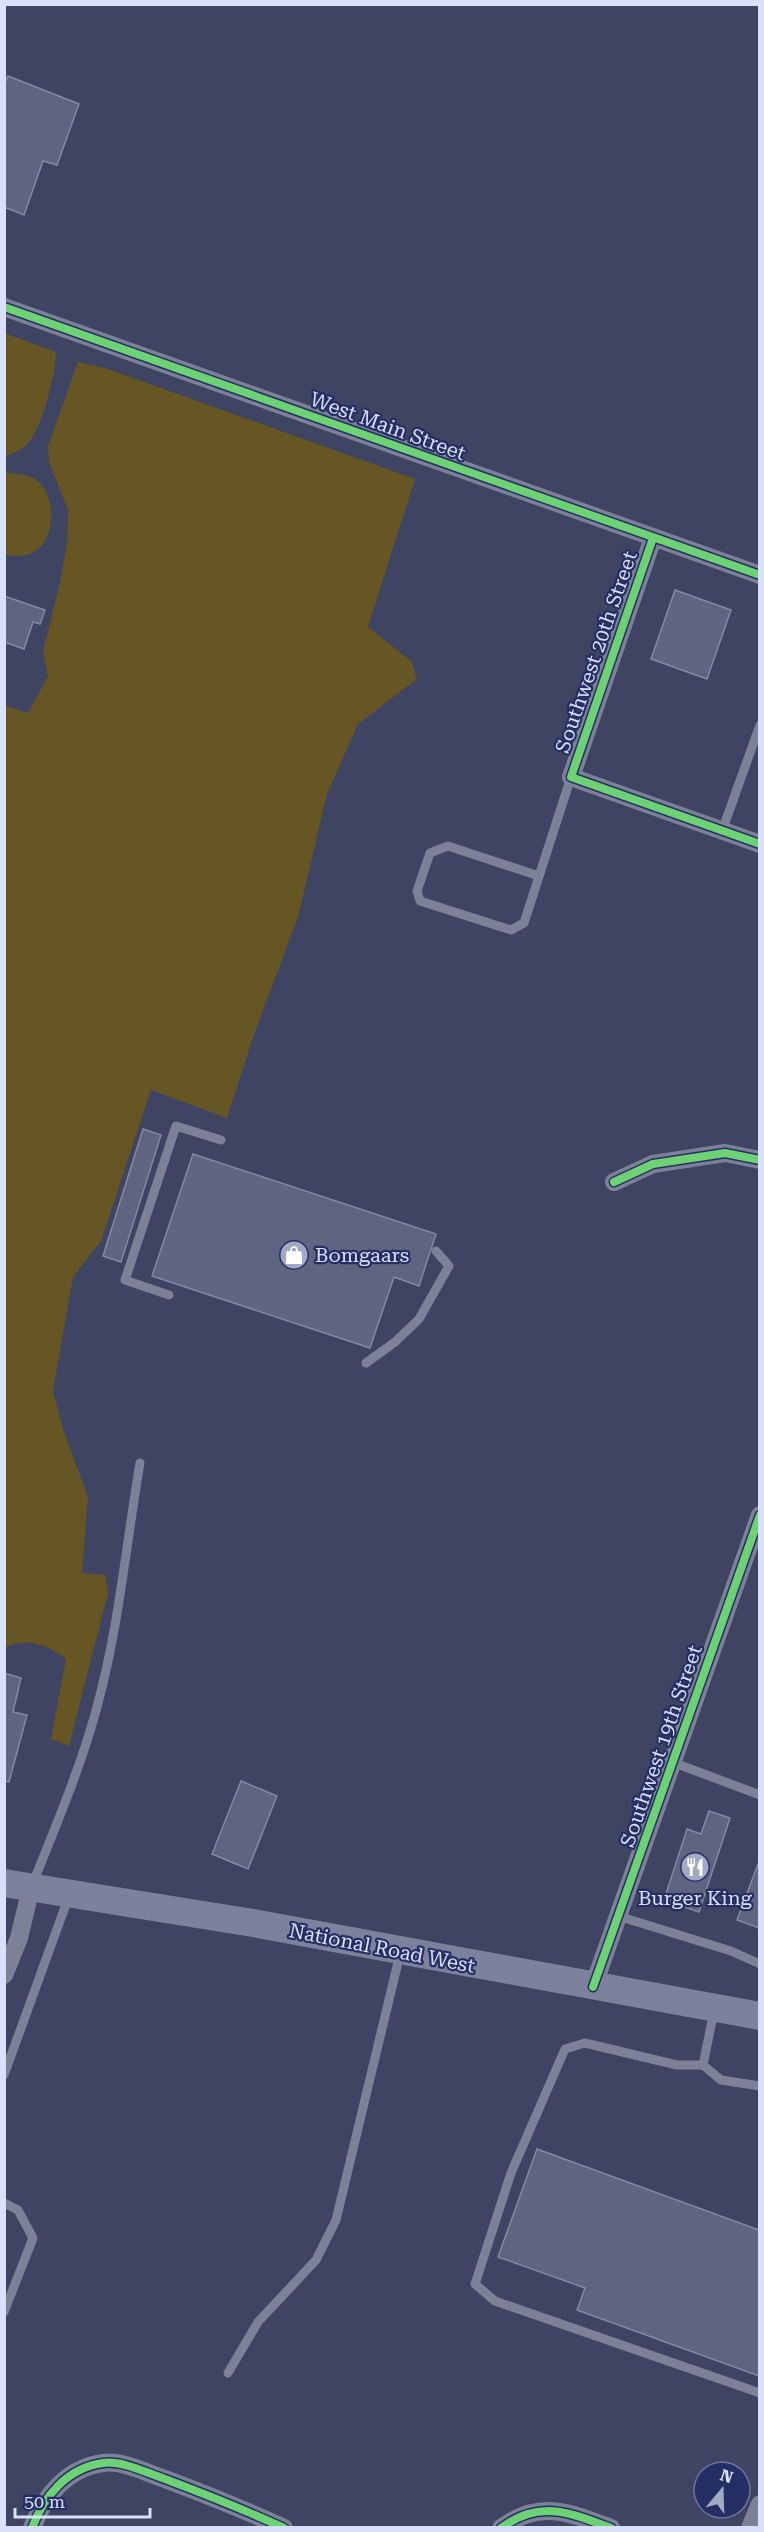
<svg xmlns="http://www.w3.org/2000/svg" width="764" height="2532" font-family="'Roboto Serif',serif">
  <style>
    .green { fill: #655623 }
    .building { fill: #5f6480; stroke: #8389a2; stroke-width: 1.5 }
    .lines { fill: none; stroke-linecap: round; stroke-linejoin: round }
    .lane { stroke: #7c8198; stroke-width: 9 }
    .street { stroke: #7c8198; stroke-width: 18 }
    .primary { stroke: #7c829c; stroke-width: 28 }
    .cycleway-casing { stroke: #262f63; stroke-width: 11 }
    .cycleway { stroke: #6cd273; stroke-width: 8 }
    .labels { text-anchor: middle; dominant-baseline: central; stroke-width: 4.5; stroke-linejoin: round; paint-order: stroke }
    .street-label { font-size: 20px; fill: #d8e0fa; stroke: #262f63 }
    .poi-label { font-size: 20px; fill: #d8e0fa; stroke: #262f63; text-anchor: start }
  </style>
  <rect width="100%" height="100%" fill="#3e4461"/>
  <g class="green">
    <path d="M4,333L56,352C56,373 42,427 29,442C22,450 13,453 5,457Z"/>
    <path d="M78,362L105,368L415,479L368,627L411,661L417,679L358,724L327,794L298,917L253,1037L227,1118L151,1090L101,1241L73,1277L53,1391L64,1432L88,1497L82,1573L105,1575L108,1593L69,1746L51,1739L66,1659C49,1645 24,1636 5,1648L4,705L28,713L48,676L43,652L60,583L67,542L68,510L49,462L48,446Z"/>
    <path d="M6,472C15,474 26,474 33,478C58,491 57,542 32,553C23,557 13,556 5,555Z"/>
  </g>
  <g class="building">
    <polygon points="8,76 79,104 57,165 43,161 24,215 4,207 4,85"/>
    <polygon points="675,590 731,610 707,679 651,659"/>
    <polygon points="4,596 45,610 40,624 33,622 24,649 4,642"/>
    <polygon points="143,1129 161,1135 121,1262 103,1256"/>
    <polygon points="193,1154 436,1234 419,1286 394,1277 370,1348 152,1276"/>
    <polygon points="4,1673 21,1678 13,1712 27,1715 9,1782 4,1781"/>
    <polygon points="241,1781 277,1796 248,1869 212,1854"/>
    <polygon points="709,1811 730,1818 699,1912 664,1900 687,1829 701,1834"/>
    <polygon points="758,1864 759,1864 759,1928 737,1920"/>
    <polygon points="537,2149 759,2230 759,2376 577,2310 585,2288 498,2257"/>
  </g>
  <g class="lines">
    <g class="lane">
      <polyline points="722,831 760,725"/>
      <polyline points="539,876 448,846 430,853 417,891 420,901 511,930 524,923 571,777"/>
      <polyline points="169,1295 125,1280 176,1126 221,1140"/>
      <polyline points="366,1363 395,1342 419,1319 449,1266 436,1251"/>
      <polyline points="672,1762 760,1795"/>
      <path d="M33,1883C56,1825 81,1767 97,1707C119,1627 126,1544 140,1463"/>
      <polyline points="618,1916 731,1951 760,1964"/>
      <polyline points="714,2011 703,2065 677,2065 585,2043 565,2049 511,2173 475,2284 495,2301 760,2393"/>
      <polyline points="703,2065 721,2080 760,2086"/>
      <polyline points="4,2075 69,1896"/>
      <polyline points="4,2203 18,2210 33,2238 4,2312"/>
      <polyline points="228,2373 258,2322 316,2260 336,2220 400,1954"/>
    </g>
    <g class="street">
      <polyline points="4,307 760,575"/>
      <polyline points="653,538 571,777 760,844"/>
      <polyline points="614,1182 653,1164 725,1153 760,1160"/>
      <polyline points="4,1975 19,1938 31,1888"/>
      <polyline points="593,1987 760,1515"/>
      <path d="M32,2528C44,2496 67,2468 103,2463C122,2460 147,2473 165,2479C205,2494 245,2510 284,2528"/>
      <path d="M501,2528C540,2499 571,2513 611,2528"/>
      <polyline points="750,2528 760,2504"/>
    </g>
    <polyline class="primary" points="4,1883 253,1923 760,2016"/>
    <g class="cycleway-casing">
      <g id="cycleway">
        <polyline points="4,307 760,575"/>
        <polyline points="653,538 571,777 760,844"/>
        <polyline points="614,1182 653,1164 725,1153 760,1160"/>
        <polyline points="593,1987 760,1515"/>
        <path d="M32,2528C44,2496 67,2468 103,2463C122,2460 147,2473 165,2479C205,2494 245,2510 284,2528"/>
        <path d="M501,2528C540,2499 571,2513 611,2528"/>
      </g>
    </g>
    <use href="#cycleway" class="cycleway"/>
  </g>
  <defs>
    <g id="shop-disc" transform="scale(1.5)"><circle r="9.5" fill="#a2a9c4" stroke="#262f63"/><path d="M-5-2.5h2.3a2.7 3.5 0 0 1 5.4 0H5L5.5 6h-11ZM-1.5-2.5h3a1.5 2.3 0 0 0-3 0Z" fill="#fff"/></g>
    <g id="restaurant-disc" transform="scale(1.5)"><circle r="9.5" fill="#a2a9c4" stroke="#262f63"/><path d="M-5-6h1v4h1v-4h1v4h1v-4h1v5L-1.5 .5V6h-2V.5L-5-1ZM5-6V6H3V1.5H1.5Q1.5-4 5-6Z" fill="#fff"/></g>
  </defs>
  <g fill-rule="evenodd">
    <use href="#shop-disc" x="294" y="1255"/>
    <use href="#restaurant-disc" x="695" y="1867"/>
  </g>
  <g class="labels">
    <g class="street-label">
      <text transform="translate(388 426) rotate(20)">West Main Street</text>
      <text transform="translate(596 652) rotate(-71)">Southwest 20th Street</text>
      <text transform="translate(661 1746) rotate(-71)">Southwest 19th Street</text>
      <text transform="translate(382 1948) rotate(11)">National Road West</text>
    </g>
    <g class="poi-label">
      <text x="315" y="1255">Bomgaars</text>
      <text x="695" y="1898" text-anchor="middle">Burger King</text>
    </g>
  </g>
  <rect width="764" height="2532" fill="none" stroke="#d8e0fa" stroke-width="12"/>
  <g transform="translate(722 2490) rotate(19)"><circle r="28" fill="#262f63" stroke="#6d769f" stroke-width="1.5"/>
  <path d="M0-4.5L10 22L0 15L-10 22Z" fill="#a2a9c4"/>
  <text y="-9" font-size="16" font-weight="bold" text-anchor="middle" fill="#d8e0fa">N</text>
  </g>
  <path d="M15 2508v9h135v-9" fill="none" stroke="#d8e0fa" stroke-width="3"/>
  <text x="24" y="2508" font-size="18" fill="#d8e0fa" stroke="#262f63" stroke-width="4.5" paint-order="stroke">50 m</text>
</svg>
